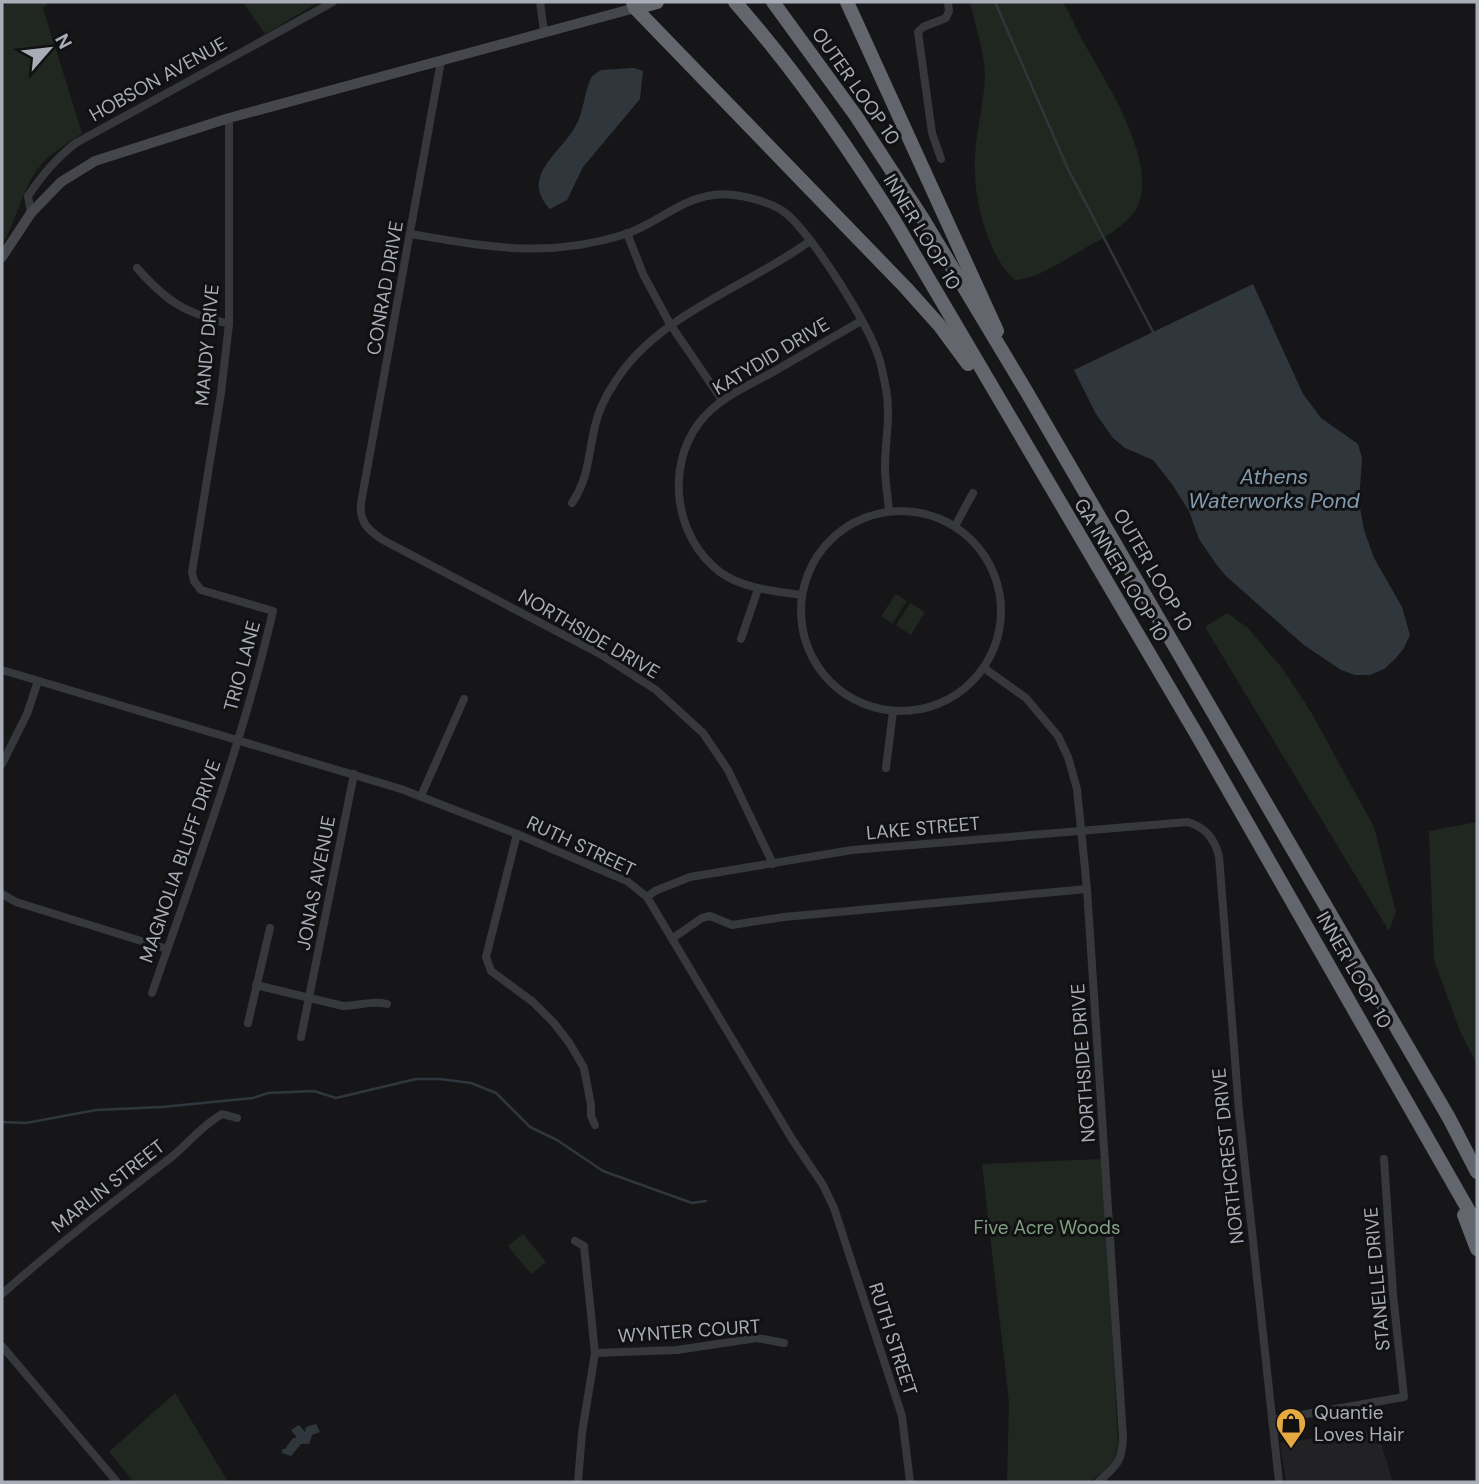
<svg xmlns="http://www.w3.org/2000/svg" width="1479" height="1484" font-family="'DM Sans',sans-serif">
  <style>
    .built { fill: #222224 }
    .green { fill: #202721 }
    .water { fill: #2f373d }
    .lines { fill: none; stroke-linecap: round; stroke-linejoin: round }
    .stream { stroke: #2f373d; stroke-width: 2.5 }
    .street { stroke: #37383c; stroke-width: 8 }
    .secondary { stroke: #45474c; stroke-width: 10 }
    .highway { stroke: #63666d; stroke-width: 14 }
    .labels { text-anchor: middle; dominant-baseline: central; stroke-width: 6; stroke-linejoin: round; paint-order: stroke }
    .street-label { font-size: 19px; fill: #a9adb7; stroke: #111113 }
    .park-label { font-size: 19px; fill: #81a082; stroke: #111113 }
    .poi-label { font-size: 19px; fill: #a9adb7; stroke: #111113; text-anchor: start }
    .water-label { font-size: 21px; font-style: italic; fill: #829caf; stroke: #111113 }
  </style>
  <rect width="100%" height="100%" fill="#161618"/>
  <polygon class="built" points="1377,1430 1393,1482 1286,1482 1280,1443"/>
  <g class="green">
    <path d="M2,2H49L43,8L82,133C67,144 47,155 36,171C21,194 16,222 2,245Z"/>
    <polygon points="243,2 319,2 265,34"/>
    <path d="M970,2L1063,3C1072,16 1077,31 1085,45C1107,83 1155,158 1139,203C1131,224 1100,240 1082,250C1061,262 1039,278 1015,280C986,255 972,192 975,155C977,128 984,103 985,75C985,54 975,24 970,2Z"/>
    <polygon points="896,594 907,601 892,624 881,616"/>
    <polygon points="910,603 925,612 911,635 896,625"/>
    <polygon points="1227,613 1248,628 1282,668 1311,712 1374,827 1396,912 1389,931 1205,627"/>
    <polygon points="1477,822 1477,1065 1460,1031 1434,960 1429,831"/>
    <polygon points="1103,1159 1118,1444 1113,1465 1089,1482 1007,1482 1009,1402 982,1164"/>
    <polygon points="523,1234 546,1262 531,1274 508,1246"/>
    <polygon points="175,1393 228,1482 134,1482 109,1452"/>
  </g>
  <g class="water">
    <path d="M634,68L643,71L640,99L583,167L567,200L550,209C520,176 559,155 575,127C584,112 584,92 592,76L601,70Z"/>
    <polygon points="1253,284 1303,394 1321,418 1358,444 1362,458 1359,502 1364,530 1374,558 1402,607 1410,635 1404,648 1395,659 1384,669 1370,675 1355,675 1341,670 1304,645 1226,576 1216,564 1199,539 1189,511 1172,484 1153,460 1125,448 1113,438 1096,414 1074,370"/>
    <polygon points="316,1424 320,1432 312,1435 309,1444 301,1444 291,1456 282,1453 282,1449 285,1449 293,1438 297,1438 291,1430 299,1425 305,1432 306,1427"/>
  </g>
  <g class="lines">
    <g class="stream">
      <polyline points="995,2 1068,169 1153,332"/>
      <polyline points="2,1122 26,1123 96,1110 162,1107 253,1098 268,1093 314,1091 336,1098 416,1079 440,1079 471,1083 496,1093 530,1127 557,1140 603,1171 692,1203 706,1201"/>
    </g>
    <g class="street">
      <polyline points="540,2 544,31"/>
      <path d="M441,61L361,503C359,522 368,530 383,540L600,654L656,690L703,733L728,770L773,864"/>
      <polyline points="941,159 932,133 918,32 923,27 946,18 949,11 948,2"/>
      <path d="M31,213L28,196C42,175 56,158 76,143L333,2"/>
      <polyline points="627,233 643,274 670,324 722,400"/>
      <path d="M411,234C489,247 547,259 626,234C656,224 681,199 713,195C733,192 773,201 788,215C815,240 868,323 879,358C882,368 884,379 886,389C891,415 885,442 885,468C885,482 888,497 889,511"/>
      <path d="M137,268C168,303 184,312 229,324"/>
      <path d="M572,503C589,478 588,455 595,426C598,412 607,394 615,382C658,314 747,287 810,241"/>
      <circle cx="901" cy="611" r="100"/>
      <polyline points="955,526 973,493"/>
      <path d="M802,595C775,591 743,589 720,572C675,538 665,468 699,423C717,399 747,386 773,372C802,355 832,338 861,321"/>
      <polyline points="741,639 758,589"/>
      <path d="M984,668L1026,698L1058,736L1068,757L1077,789L1087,889L1123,1437C1122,1463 1116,1466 1098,1482"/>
      <polyline points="2,670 401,789 517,834 627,881 647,897 792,1139 823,1185 834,1208 902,1416 910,1482"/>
      <polyline points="2,764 27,714 38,681"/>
      <polyline points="886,768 893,711"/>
      <polyline points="421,796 464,699"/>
      <polyline points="517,834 486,957 491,971 533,1002 554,1023 570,1044 584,1068 591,1105 591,1116 595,1125"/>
      <polyline points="2,894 16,902 167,949"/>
      <path d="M647,897L655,891L690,877L852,850L1188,822C1206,828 1214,838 1219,856L1239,1111L1279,1482"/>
      <polyline points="673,938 702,918 710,916 732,925 784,917 1087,889"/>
      <path d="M256,985L343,1006C358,1006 372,1000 387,1004"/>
      <path d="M152,993C196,867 243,741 273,611L201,590L194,581L192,572L221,393L229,324V118"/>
      <polyline points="248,1023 270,928"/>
      <polyline points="301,1037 354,774"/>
      <polyline points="575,1241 584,1246 595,1353 582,1433 578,1482"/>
      <path d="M2,1294C56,1246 112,1203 169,1159C188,1144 201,1126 222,1114L237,1118"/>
      <polyline points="2,1346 117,1482"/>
      <polyline points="595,1353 677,1350 757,1338 784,1343"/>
      <polyline points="1272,1420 1404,1397 1393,1294 1384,1159"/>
    </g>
    <polyline class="secondary" points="2,257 31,213 61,182 95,161 229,118 635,8"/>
    <g class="highway">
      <polyline points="633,2 635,8 906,288 940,326 968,364"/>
      <path d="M735,2C795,70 845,143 894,220L1197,735L1477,1225"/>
      <polyline points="773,2 856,116 923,219 1025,389 1449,1118 1477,1172"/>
      <polyline points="847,2 997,331"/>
      <polyline points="635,8 657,2"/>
      <polyline points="1464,1215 1477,1249"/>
    </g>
  </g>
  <defs>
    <g id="shop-pin" transform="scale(1.575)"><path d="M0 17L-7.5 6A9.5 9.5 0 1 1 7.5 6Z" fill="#e6a840" stroke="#111113"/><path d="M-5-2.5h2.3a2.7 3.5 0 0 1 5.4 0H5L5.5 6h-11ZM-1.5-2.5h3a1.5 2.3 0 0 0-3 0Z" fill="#111"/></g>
  </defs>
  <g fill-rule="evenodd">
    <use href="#shop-pin" x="1291" y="1423"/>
  </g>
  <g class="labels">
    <g class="street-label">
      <text transform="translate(158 79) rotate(-29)">HOBSON AVENUE</text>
      <text transform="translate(856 86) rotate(55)">OUTER LOOP 10</text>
      <text transform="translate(922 232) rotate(59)">INNER LOOP 10</text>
      <text transform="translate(385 288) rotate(-80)">CONRAD DRIVE</text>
      <text transform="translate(207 345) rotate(-85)">MANDY DRIVE</text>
      <text transform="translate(771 356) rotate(-31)">KATYDID DRIVE</text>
      <text transform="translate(1121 570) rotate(59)">GA INNER LOOP 10</text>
      <text transform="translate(1153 570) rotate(60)">OUTER LOOP 10</text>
      <text transform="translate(589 634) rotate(30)">NORTHSIDE DRIVE</text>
      <text transform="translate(242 666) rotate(-75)">TRIO LANE</text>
      <text transform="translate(923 828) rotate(-5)">LAKE STREET</text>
      <text transform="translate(581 846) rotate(25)">RUTH STREET</text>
      <text transform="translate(180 861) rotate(-71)">MAGNOLIA BLUFF DRIVE</text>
      <text transform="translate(316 883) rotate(-79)">JONAS AVENUE</text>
      <text transform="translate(1354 970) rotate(60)">INNER LOOP 10</text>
      <text transform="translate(1083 1063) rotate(-94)">NORTHSIDE DRIVE</text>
      <text transform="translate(1228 1156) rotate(-96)">NORTHCREST DRIVE</text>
      <text transform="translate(108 1186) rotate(-38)">MARLIN STREET</text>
      <text transform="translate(1377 1279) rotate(-95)">STANELLE DRIVE</text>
      <text transform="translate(689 1331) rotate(-4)">WYNTER COURT</text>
      <text transform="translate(893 1339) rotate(72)">RUTH STREET</text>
    </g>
    <g class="park-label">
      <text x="1047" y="1227">Five Acre Woods</text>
    </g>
    <g class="poi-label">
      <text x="1314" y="1412">Quantie<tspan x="1314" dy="22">Loves Hair</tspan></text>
    </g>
    <g class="water-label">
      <text x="1274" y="477">Athens<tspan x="1274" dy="24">Waterworks Pond</tspan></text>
    </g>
  </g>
  <rect width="1479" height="1484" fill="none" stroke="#a9adb7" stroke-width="7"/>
  <g transform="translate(49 49) rotate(62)" stroke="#111113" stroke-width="5" paint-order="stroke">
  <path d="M0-5L12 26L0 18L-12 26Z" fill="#a9adb7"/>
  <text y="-10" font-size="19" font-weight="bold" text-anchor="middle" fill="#a9adb7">N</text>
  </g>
</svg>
